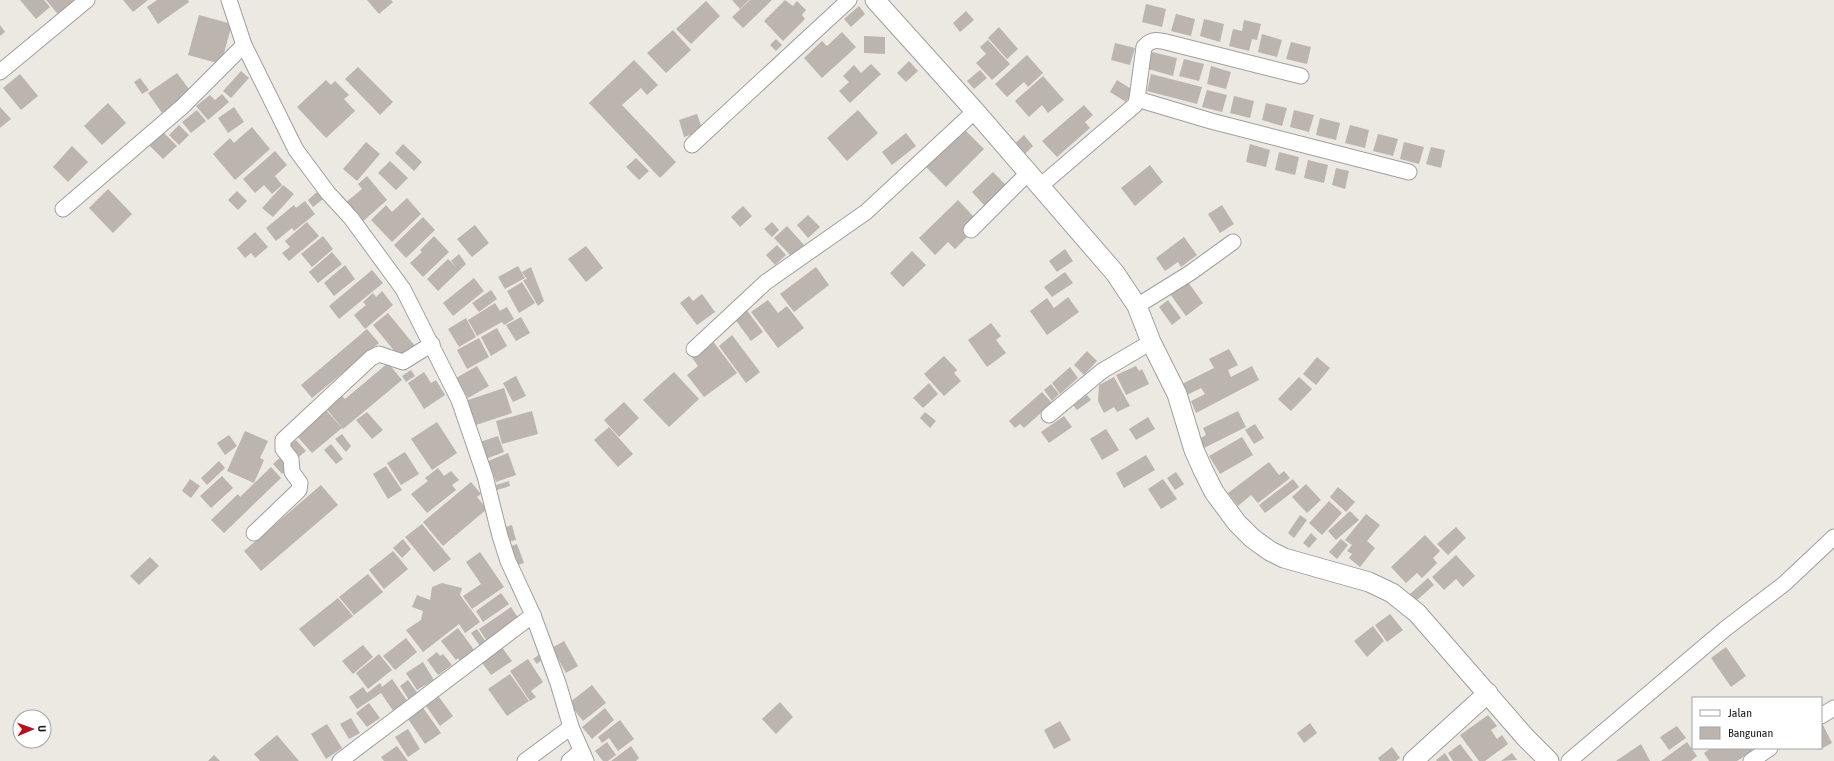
<svg xmlns="http://www.w3.org/2000/svg" width="1834" height="761" font-family="'Asap Condensed',sans-serif">
  <style>
    .building { fill: #bcb4af }
    .lines { fill: none; stroke-linecap: round; stroke-linejoin: round }
    .minor-casing { stroke: #9f9f9f; stroke-width: 17 }
    .tertiary-casing { stroke: #9f9f9f; stroke-width: 21 }
    .minor { stroke: #fff; stroke-width: 15 }
    .tertiary { stroke: #fff; stroke-width: 19 }
  </style>
  <rect width="100%" height="100%" fill="#ece8e2"/>
  <g class="building">
    <polygon points="20,0 44,0 50,7 36,19"/>
    <polygon points="46,0 73,0 77,5 62,19"/>
    <polygon points="123,0 148,0 133,12"/>
    <polygon points="157,0 188,0 189,2 158,24 147,7"/>
    <polygon points="367,0 391,0 393,2 379,14"/>
    <polygon points="732,0 749,0 740,9"/>
    <polygon points="750,0 772,0 743,28 732,17"/>
    <polygon points="785,0 793,6 797,1 806,10 802,15 805,19 783,41 764,21"/>
    <polygon points="706,1 720,16 691,44 676,29"/>
    <polygon points="1146,4 1166,9 1162,27 1142,22"/>
    <polygon points="859,6 865,14 851,27 844,19"/>
    <polygon points="966,11 974,20 960,32 953,23"/>
    <polygon points="1176,14 1195,19 1191,36 1171,31"/>
    <polygon points="199,15 232,24 221,64 188,55"/>
    <polygon points="1204,19 1224,24 1220,42 1200,36"/>
    <polygon points="1244,20 1261,24 1257,40 1252,39 1249,51 1229,46 1233,29 1242,31"/>
    <polygon points="0,25 5,32 0,36"/>
    <polygon points="999,27 1018,49 1007,59 988,38"/>
    <polygon points="673,30 691,50 666,73 647,53"/>
    <polygon points="842,32 856,47 822,78 804,58 822,41 827,46"/>
    <polygon points="1262,34 1282,40 1277,57 1258,52"/>
    <polygon points="864,36 885,37 885,54 864,53"/>
    <polygon points="776,39 782,45 776,51 770,45"/>
    <polygon points="988,40 1010,64 992,80 976,63 986,54 980,47"/>
    <polygon points="1291,42 1311,47 1307,64 1286,59"/>
    <polygon points="1115,43 1135,48 1130,65 1111,60"/>
    <polygon points="1152,52 1177,58 1173,76 1148,69"/>
    <polygon points="1027,55 1043,73 1028,87 1024,82 1007,97 995,84"/>
    <polygon points="1184,59 1204,64 1199,81 1179,76"/>
    <polygon points="634,60 658,85 647,95 641,88 622,105 676,162 660,178 589,103"/>
    <polygon points="909,61 918,71 906,82 897,73"/>
    <polygon points="871,64 881,74 850,103 839,91 849,82 843,76 854,65 861,73"/>
    <polygon points="1211,66 1231,72 1226,89 1207,84"/>
    <polygon points="358,67 393,102 380,115 345,79"/>
    <polygon points="980,70 987,78 974,89 967,81"/>
    <polygon points="241,71 249,78 231,98 223,91"/>
    <polygon points="177,73 191,92 162,113 148,93"/>
    <polygon points="20,74 38,96 21,110 3,88"/>
    <polygon points="1151,74 1202,87 1197,104 1147,91"/>
    <polygon points="1043,76 1064,100 1048,113 1042,105 1029,117 1015,101"/>
    <polygon points="140,78 149,90 142,94 134,82"/>
    <polygon points="326,80 331,85 335,81 349,95 344,99 355,111 326,138 297,107"/>
    <polygon points="1117,80 1133,90 1126,102 1110,92"/>
    <polygon points="1207,90 1227,95 1222,112 1202,107"/>
    <polygon points="222,94 229,102 208,120 196,106 210,95 215,100"/>
    <polygon points="1234,96 1254,101 1250,118 1230,113"/>
    <polygon points="108,103 126,123 102,145 84,126"/>
    <polygon points="1266,103 1287,108 1282,126 1262,120"/>
    <polygon points="1084,105 1093,115 1085,122 1090,128 1057,157 1042,141"/>
    <polygon points="0,107 11,119 0,128"/>
    <polygon points="234,107 244,122 228,133 218,118"/>
    <polygon points="197,110 206,121 191,133 182,122"/>
    <polygon points="858,110 878,133 847,161 827,138"/>
    <polygon points="1294,110 1314,115 1309,132 1290,127"/>
    <polygon points="697,114 703,131 684,137 679,120"/>
    <polygon points="1320,118 1340,123 1336,140 1316,135"/>
    <polygon points="179,125 189,135 179,145 169,135"/>
    <polygon points="1350,125 1369,130 1365,148 1345,143"/>
    <polygon points="252,127 270,149 235,180 213,154 230,138 234,143"/>
    <polygon points="963,128 984,149 946,187 925,166"/>
    <polygon points="160,129 177,146 163,159 146,142"/>
    <polygon points="906,133 916,146 892,165 882,152"/>
    <polygon points="1378,134 1398,139 1393,156 1373,151"/>
    <polygon points="1024,135 1033,146 1021,158 1011,147"/>
    <polygon points="366,142 380,154 357,181 343,169"/>
    <polygon points="1404,142 1424,147 1419,164 1400,159"/>
    <polygon points="403,144 422,162 414,171 395,153"/>
    <polygon points="1250,144 1270,150 1266,167 1246,162"/>
    <polygon points="72,146 88,162 68,182 53,167"/>
    <polygon points="1431,147 1445,150 1441,168 1426,164"/>
    <polygon points="275,151 287,165 275,176 282,185 272,194 264,185 255,193 243,179"/>
    <polygon points="1279,152 1299,157 1295,175 1275,170"/>
    <polygon points="636,158 649,171 639,180 626,167"/>
    <polygon points="1308,160 1328,165 1324,183 1304,178"/>
    <polygon points="390,161 408,178 396,190 378,173"/>
    <polygon points="1150,165 1163,182 1135,206 1121,188"/>
    <polygon points="1336,168 1349,171 1345,189 1332,185"/>
    <polygon points="993,172 1006,185 985,206 972,192"/>
    <polygon points="367,176 387,200 361,223 345,203 362,189 358,184"/>
    <polygon points="283,185 294,194 273,217 262,208"/>
    <polygon points="108,189 132,214 113,233 89,208"/>
    <polygon points="237,191 247,201 238,210 228,200"/>
    <polygon points="317,192 323,199 313,207 308,200"/>
    <polygon points="407,198 421,214 392,242 371,220 386,205 392,212"/>
    <polygon points="958,200 974,217 963,228 969,235 955,249 948,242 935,255 919,238"/>
    <polygon points="305,201 315,214 294,231 292,228 276,241 266,228 294,205 296,208"/>
    <polygon points="1222,205 1234,224 1220,233 1208,214"/>
    <polygon points="743,206 752,216 740,227 731,217"/>
    <polygon points="808,215 820,227 808,238 797,225"/>
    <polygon points="423,217 435,230 406,258 394,245"/>
    <polygon points="307,222 319,236 289,261 282,253 290,247 285,241"/>
    <polygon points="772,222 779,230 772,237 764,229"/>
    <polygon points="475,225 489,243 472,257 457,239"/>
    <polygon points="787,226 805,246 793,258 774,238"/>
    <polygon points="255,232 268,247 255,258 251,253 245,258 237,248"/>
    <polygon points="323,236 333,249 312,267 301,254"/>
    <polygon points="434,236 449,252 423,277 410,263 422,252 420,250"/>
    <polygon points="1184,237 1197,255 1181,267 1178,262 1165,271 1156,258"/>
    <polygon points="777,245 786,255 775,265 766,255"/>
    <polygon points="586,246 603,268 586,282 568,259"/>
    <polygon points="1065,249 1073,261 1057,272 1049,261"/>
    <polygon points="912,251 926,265 903,287 890,273"/>
    <polygon points="332,252 342,264 318,283 309,272"/>
    <polygon points="459,254 466,264 438,291 427,279 448,259 457,268 451,261"/>
    <polygon points="345,265 355,279 334,296 324,283"/>
    <polygon points="518,266 525,278 505,289 498,277"/>
    <polygon points="531,267 544,301 538,306 523,280 527,279 522,272"/>
    <polygon points="816,267 829,285 794,312 780,294"/>
    <polygon points="372,270 383,283 339,319 329,306"/>
    <polygon points="1065,272 1073,283 1052,297 1044,287"/>
    <polygon points="474,278 484,291 453,316 443,303"/>
    <polygon points="522,282 535,303 519,313 507,291"/>
    <polygon points="1188,282 1203,303 1186,316 1170,294"/>
    <polygon points="491,290 497,299 479,312 472,303"/>
    <polygon points="382,291 393,305 365,329 354,315 366,305 363,302 373,293 376,297"/>
    <polygon points="702,294 715,312 697,325 680,303 689,296 693,301"/>
    <polygon points="1068,297 1079,312 1047,335 1030,311 1047,298 1054,308"/>
    <polygon points="768,300 778,313 787,306 804,328 778,348 751,312"/>
    <polygon points="1168,300 1181,318 1172,325 1159,307"/>
    <polygon points="495,303 500,311 507,307 514,319 504,325 502,322 477,336 468,320"/>
    <polygon points="746,309 763,332 751,341 734,318"/>
    <polygon points="388,313 415,346 401,359 373,325"/>
    <polygon points="521,317 530,333 516,341 506,325"/>
    <polygon points="466,318 476,337 459,347 448,329"/>
    <polygon points="991,323 1001,336 996,340 1006,353 987,367 968,340"/>
    <polygon points="497,328 507,346 491,356 481,337"/>
    <polygon points="367,329 379,343 312,398 301,385"/>
    <polygon points="732,335 760,372 746,383 719,346"/>
    <polygon points="479,338 489,357 467,369 457,350"/>
    <polygon points="712,340 737,373 704,397 687,375 698,366 691,356"/>
    <polygon points="1229,349 1238,365 1228,370 1231,377 1252,366 1259,380 1196,413 1191,401 1205,394 1201,388 1187,395 1182,384 1214,368 1209,359"/>
    <polygon points="1087,351 1097,361 1084,375 1074,365"/>
    <polygon points="944,356 957,370 954,373 961,381 944,396 924,374"/>
    <polygon points="1317,357 1330,368 1316,385 1303,374"/>
    <polygon points="388,363 402,380 343,429 325,407 340,394 345,399"/>
    <polygon points="477,366 489,386 468,398 456,378"/>
    <polygon points="1136,366 1139,371 1142,369 1149,384 1126,395 1116,375"/>
    <polygon points="1070,367 1078,378 1060,394 1052,383"/>
    <polygon points="411,370 415,376 406,382 402,376"/>
    <polygon points="424,372 431,383 436,380 445,395 424,409 408,383"/>
    <polygon points="674,372 699,399 669,427 643,400"/>
    <polygon points="516,376 526,396 513,402 503,383"/>
    <polygon points="1114,377 1130,406 1117,412 1114,407 1104,413 1098,401 1099,385"/>
    <polygon points="1299,377 1312,389 1291,411 1278,399"/>
    <polygon points="929,383 938,394 923,408 913,398"/>
    <polygon points="1051,384 1059,394 1052,401 1044,390"/>
    <polygon points="504,388 512,413 473,426 465,401"/>
    <polygon points="1042,392 1052,403 1024,428 1020,424 1015,428 1009,421"/>
    <polygon points="1087,395 1091,400 1077,410 1073,405"/>
    <polygon points="624,402 639,418 619,437 604,420"/>
    <polygon points="326,410 342,428 312,453 296,435"/>
    <polygon points="532,411 538,434 502,444 496,421"/>
    <polygon points="1238,411 1246,427 1204,448 1199,439 1206,435 1203,428"/>
    <polygon points="367,412 383,430 372,439 356,420"/>
    <polygon points="925,412 936,421 930,428 920,418"/>
    <polygon points="1064,416 1072,427 1049,443 1041,432"/>
    <polygon points="1148,417 1155,429 1136,440 1129,429"/>
    <polygon points="437,422 457,453 432,470 411,439"/>
    <polygon points="1255,424 1264,438 1254,444 1245,430"/>
    <polygon points="609,427 633,454 618,467 594,440"/>
    <polygon points="1106,429 1119,450 1102,460 1090,439"/>
    <polygon points="245,431 268,441 260,458 264,460 254,483 227,471"/>
    <polygon points="342,434 351,446 346,452 335,439"/>
    <polygon points="229,435 237,446 225,455 217,443"/>
    <polygon points="498,436 504,452 486,459 480,442"/>
    <polygon points="1242,437 1253,455 1220,474 1209,456"/>
    <polygon points="296,440 306,451 295,460 285,449"/>
    <polygon points="331,444 343,459 336,464 324,450"/>
    <polygon points="405,452 419,474 401,485 387,463"/>
    <polygon points="508,453 516,475 496,482 488,461"/>
    <polygon points="283,455 292,466 282,474 273,464"/>
    <polygon points="1146,455 1155,470 1124,488 1116,473"/>
    <polygon points="219,461 225,468 207,485 201,478"/>
    <polygon points="1269,462 1279,475 1284,471 1290,478 1258,503 1251,495 1238,506 1228,493"/>
    <polygon points="386,466 402,490 388,499 373,474"/>
    <polygon points="271,467 281,478 224,533 211,520 238,494 240,497"/>
    <polygon points="438,468 444,476 451,471 459,480 452,485 456,490 427,513 411,494 428,481 425,478"/>
    <polygon points="1176,472 1184,484 1175,490 1167,478"/>
    <polygon points="222,476 233,488 211,508 200,496"/>
    <polygon points="190,479 200,486 191,498 182,491"/>
    <polygon points="1163,479 1177,499 1161,509 1148,489"/>
    <polygon points="1293,479 1299,487 1265,513 1259,505"/>
    <polygon points="509,481 510,486 497,490 496,485"/>
    <polygon points="471,482 481,494 477,497 487,509 443,546 423,522"/>
    <polygon points="1306,484 1321,500 1307,513 1292,497"/>
    <polygon points="321,485 338,505 261,571 244,551"/>
    <polygon points="1338,487 1355,502 1346,512 1330,497"/>
    <polygon points="1329,501 1342,513 1322,535 1309,523"/>
    <polygon points="1350,511 1359,520 1336,540 1328,531"/>
    <polygon points="1366,514 1380,525 1367,541 1375,548 1360,567 1349,558 1352,554 1347,551 1352,545 1345,540"/>
    <polygon points="1300,515 1307,520 1294,538 1288,533"/>
    <polygon points="422,524 451,559 434,572 405,537"/>
    <polygon points="512,525 516,540 507,542 503,528"/>
    <polygon points="1456,527 1466,538 1448,555 1437,544"/>
    <polygon points="1311,533 1317,539 1309,548 1303,543"/>
    <polygon points="1425,535 1440,551 1433,558 1437,563 1422,578 1417,573 1406,583 1391,567"/>
    <polygon points="403,539 411,549 402,558 393,548"/>
    <polygon points="1341,539 1348,545 1337,559 1329,552"/>
    <polygon points="517,544 524,563 515,566 508,547"/>
    <polygon points="393,551 408,569 384,589 369,570"/>
    <polygon points="480,552 504,587 472,609 463,596 481,584 466,562"/>
    <polygon points="1456,555 1475,576 1463,587 1456,579 1444,590 1432,577"/>
    <polygon points="150,557 159,566 139,585 130,576"/>
    <polygon points="368,574 383,592 354,615 339,597"/>
    <polygon points="1428,578 1434,585 1416,601 1410,594"/>
    <polygon points="442,583 462,588 460,595 480,622 465,633 459,624 423,652 406,630 421,620 423,611 412,607 417,595 430,600 432,587"/>
    <polygon points="501,593 509,604 483,622 476,611"/>
    <polygon points="338,598 353,616 314,647 299,629"/>
    <polygon points="511,607 521,622 489,644 479,629"/>
    <polygon points="1390,614 1403,630 1387,642 1375,625"/>
    <polygon points="1373,626 1384,641 1367,657 1354,641"/>
    <polygon points="458,628 477,654 463,665 458,658 456,660 441,641"/>
    <polygon points="477,629 488,645 482,649 471,633"/>
    <polygon points="406,638 417,652 395,670 383,656"/>
    <polygon points="564,641 578,666 566,673 552,648"/>
    <polygon points="363,645 373,657 353,674 342,661"/>
    <polygon points="501,646 512,661 491,675 480,660"/>
    <polygon points="1726,647 1746,676 1731,687 1711,658"/>
    <polygon points="437,652 440,656 443,654 452,665 438,675 427,660"/>
    <polygon points="541,653 544,658 537,664 533,659"/>
    <polygon points="379,654 392,670 368,689 356,673"/>
    <polygon points="528,659 543,682 531,691 536,697 530,701 510,671"/>
    <polygon points="423,662 434,680 417,690 406,673"/>
    <polygon points="510,674 529,701 507,716 488,689"/>
    <polygon points="392,679 410,705 396,715 381,693 357,709 349,697 363,687 367,693 380,683 382,687"/>
    <polygon points="408,680 418,694 409,700 400,686"/>
    <polygon points="592,685 606,703 583,721 569,703"/>
    <polygon points="439,697 453,716 440,726 426,706"/>
    <polygon points="780,702 793,717 776,734 762,719"/>
    <polygon points="369,703 380,718 367,727 356,713"/>
    <polygon points="421,705 441,733 425,744 406,716"/>
    <polygon points="605,708 614,720 592,739 582,727"/>
    <polygon points="1488,715 1497,726 1491,730 1497,739 1502,735 1508,744 1485,761 1479,761 1460,735"/>
    <polygon points="351,718 360,733 349,739 340,724"/>
    <polygon points="620,720 634,739 618,751 609,738 602,743 598,737"/>
    <polygon points="1060,721 1071,740 1054,749 1044,730"/>
    <polygon points="1821,721 1832,743 1819,750 1818,748 1821,748"/>
    <polygon points="1310,723 1317,733 1304,743 1297,733"/>
    <polygon points="327,724 342,748 326,759 311,734"/>
    <polygon points="1677,726 1686,738 1669,750 1660,737"/>
    <polygon points="408,729 420,749 408,757 395,737"/>
    <polygon points="277,735 299,761 260,761 254,754"/>
    <polygon points="607,742 616,755 608,761 603,761 595,751"/>
    <polygon points="1687,742 1697,756 1691,761 1661,761"/>
    <polygon points="1460,744 1473,761 1453,761 1448,753"/>
    <polygon points="1641,744 1650,761 1616,761"/>
    <polygon points="397,746 408,761 384,761 381,757"/>
    <polygon points="631,746 639,758 636,761 611,761"/>
    <polygon points="1392,747 1400,758 1396,761 1380,761 1378,758"/>
    <polygon points="1711,748 1751,748 1753,751 1737,761 1709,761 1704,753"/>
    <polygon points="1445,753 1450,761 1437,761 1436,760"/>
    <polygon points="1512,753 1517,760 1501,761"/>
    <polygon points="214,755 220,761 208,761"/>
  </g>
  <g class="lines">
    <g class="minor-casing">
      <g id="minor">
        <polyline points="229,0 244,45 296,150 328,193 351,218 403,289 459,400 485,476 500,536 508,561 533,615 558,683 571,727 586,761"/>
        <polyline points="0,72 87,0"/>
        <polyline points="1137,99 1211,121 1409,172"/>
        <polyline points="692,145 849,0"/>
        <path d="M1039,187L1135,105L1137,99L1144,47C1152,38 1159,40 1170,43L1301,76"/>
        <polyline points="63,209 182,107 244,45"/>
        <polyline points="971,230 1028,173"/>
        <polyline points="1137,306 1190,273 1233,242"/>
        <polyline points="694,349 766,282 866,212 975,111"/>
        <polyline points="1049,415 1102,371 1151,342"/>
        <polyline points="254,533 299,490 300,483 292,472 291,459 283,449 283,440 371,358 379,354 403,362 432,344"/>
        <polyline points="1821,716 1834,708"/>
        <polyline points="340,761 533,615"/>
        <polyline points="525,761 571,727"/>
        <polyline points="569,761 580,752"/>
        <polyline points="1569,761 1725,629 1784,584 1834,537"/>
        <polyline points="1751,761 1770,748"/>
      </g>
    </g>
    <g class="tertiary-casing">
      <g id="tertiary">
        <polyline points="875,0 975,111 1115,273 1137,306 1151,342 1177,394 1194,450 1203,470 1214,492 1237,523 1252,538 1270,551 1284,558 1369,582 1392,593 1417,613 1526,738 1549,761"/>
        <polyline points="1413,761 1488,693"/>
      </g>
    </g>
    <use href="#minor" class="minor"/>
    <use href="#tertiary" class="tertiary"/>
  </g>
  <rect x="1692" y="697" width="130" height="52" fill="#ffffff" stroke="#a4a4a4"/>
  <rect x="1700" y="710" width="20" height="6" fill="#ffffff" stroke="#a4a4a4"/>
  <text x="1728" y="717" font-size="12" fill="#1b1b1b">Jalan</text>
  <rect x="1700" y="727" width="20" height="12" fill="#bcb4af" stroke="#a4a4a4"/>
  <text x="1728" y="737" font-size="12" fill="#1b1b1b">Bangunan</text>
  <g transform="translate(32 729) rotate(88)"><circle r="19" fill="#ffffff" stroke="#a4a4a4"/>
  <path d="M0-3L7 15L0 10L-7 15Z" fill="#b6111c"/>
  <text y="-6" font-size="11" font-weight="bold" text-anchor="middle" fill="#1b1b1b">U</text>
  </g>
</svg>
